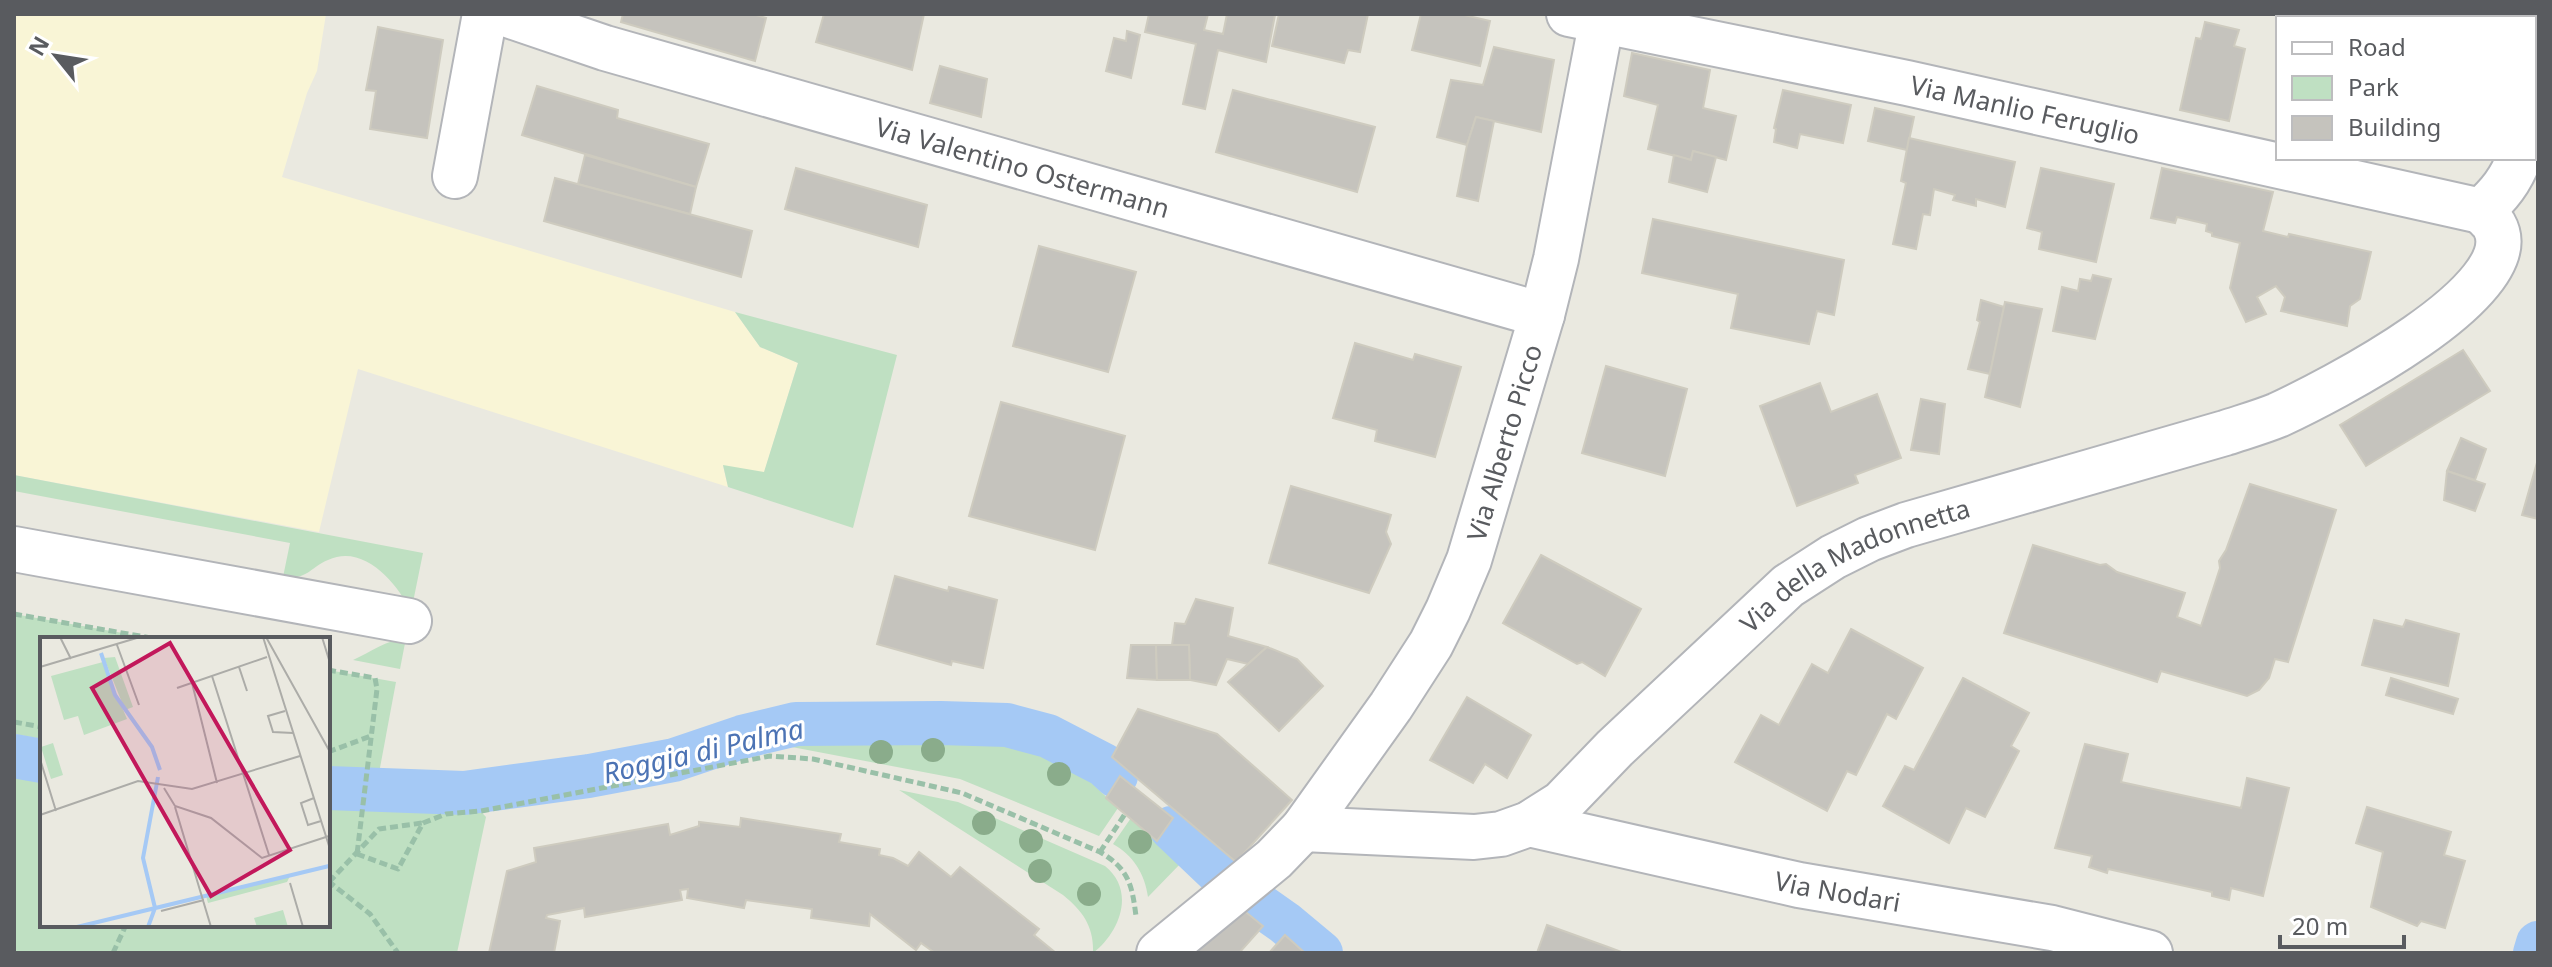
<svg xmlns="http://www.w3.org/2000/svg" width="2552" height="967" font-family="'Noto Sans',sans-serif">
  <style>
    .commercial { fill: #f9f5d6 }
    .green { fill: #bfe0c2 }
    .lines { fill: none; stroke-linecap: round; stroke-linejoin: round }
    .canal { stroke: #a5c9f5; stroke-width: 44 }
    .building { fill: #c5c3bd; stroke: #cecbbf; stroke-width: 2 }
    .minor-casing { stroke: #b3b5b9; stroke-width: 48 }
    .path { stroke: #99c0a8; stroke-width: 5; stroke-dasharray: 8 4; stroke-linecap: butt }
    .minor { stroke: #fff; stroke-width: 44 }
    .tree { fill: #8aac8b }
    .labels { text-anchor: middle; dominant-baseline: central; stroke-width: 6; stroke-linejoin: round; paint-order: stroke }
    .street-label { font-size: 26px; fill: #595b5f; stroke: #fff }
    .water-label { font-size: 28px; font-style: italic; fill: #4c73b4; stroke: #fff }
    .inset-river { fill: none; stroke: #a5c9f5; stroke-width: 4 }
    .inset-road { fill: none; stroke: #acaca8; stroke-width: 2 }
    .view { fill: #c2185b; fill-opacity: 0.15; stroke: #c2185b; stroke-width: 4 }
    .inset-edge { fill: none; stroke: #595b5f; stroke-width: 4 }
  </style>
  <rect width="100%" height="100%" fill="#eae9e0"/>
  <polygon class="commercial" points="14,14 326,14 317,71 307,93 282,177 735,312 760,347 798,363 764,473 723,466 728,487 358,369 319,532 14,475"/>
  <g class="green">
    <polygon points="735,312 897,355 853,528 728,487 723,465 764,472 798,363 760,347"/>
    <path d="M14,475L423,553L411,612C398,584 364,543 328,560C309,568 308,580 283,577L290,543L14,491Z"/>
    <polygon points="14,614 157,639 42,639 42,739 14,734"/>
    <path d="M406,638L400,669L353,660C371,652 386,640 406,638Z"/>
    <polygon points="328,670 396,682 379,773 328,770"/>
    <polygon points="984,734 1077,769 1118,808 1099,836 960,779 776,744"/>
    <polygon points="14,766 42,772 42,925 328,925 328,799 472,802 486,817 457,953 14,953"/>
    <path d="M899,790L958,802L1105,866C1136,891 1120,932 1093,953C1094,927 1083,911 1063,895Z"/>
    <path d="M1131,818L1182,862L1148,897C1145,874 1133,855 1113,844Z"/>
  </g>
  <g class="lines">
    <g class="canal">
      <polyline points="14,756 42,761"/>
      <polyline points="328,788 464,793 589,776 674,760 742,737 796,724 941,723 1007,725 1048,736 1104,765 1116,776"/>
      <polyline points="1171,828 1231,885 1285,923 1321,953"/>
      <polyline points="2535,953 2538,943"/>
    </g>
  </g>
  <g class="building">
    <polygon points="623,14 753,14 766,18 755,61 621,22"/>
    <polygon points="824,14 924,14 912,70 816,42"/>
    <polygon points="1149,14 1208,14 1204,30 1223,34 1227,14 1275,15 1266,62 1218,50 1205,109 1183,104 1196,44 1145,32"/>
    <polygon points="1279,14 1368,14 1360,52 1348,50 1344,63 1272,46"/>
    <polygon points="1421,14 1460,14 1490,21 1480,66 1412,50"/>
    <polygon points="2415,14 2448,16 2498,14 2498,18 2414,18"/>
    <polygon points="2205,22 2239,30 2234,46 2245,49 2229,121 2180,110 2196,38 2201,39"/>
    <polygon points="378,27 443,40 427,138 370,129 376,91 366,90"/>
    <polygon points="1127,31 1140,35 1131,78 1106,71 1114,38 1126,41"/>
    <polygon points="1494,47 1554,60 1541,132 1476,117 1467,145 1437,137 1451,80 1483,85"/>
    <polygon points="1632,53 1710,70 1703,108 1736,116 1726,160 1693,151 1691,160 1648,149 1658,105 1624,96"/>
    <polygon points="940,66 987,79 981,117 930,103"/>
    <polygon points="537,86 618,110 617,118 709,144 696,187 522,135"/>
    <polygon points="1233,90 1375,127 1357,192 1216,152"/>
    <polygon points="1783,90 1851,105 1843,143 1800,134 1797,148 1774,142 1776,129 1774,128"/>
    <polygon points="1875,108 1914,117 1907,150 1868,141"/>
    <polygon points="1476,117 1494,121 1478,201 1457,196 1467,145"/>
    <polygon points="1909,138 2015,162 2005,207 1976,199 1976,206 1953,200 1955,195 1934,189 1930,215 1923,214 1916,249 1893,244 1906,183 1901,181"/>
    <polygon points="1693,151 1716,157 1707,192 1669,182 1674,155 1691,160"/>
    <polygon points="585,155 696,187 690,214 578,184"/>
    <polygon points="796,168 927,205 918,247 785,209"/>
    <polygon points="2041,168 2114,184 2096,262 2039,249 2042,232 2027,228"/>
    <polygon points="2162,168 2273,192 2263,231 2288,237 2289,234 2371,252 2360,299 2350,306 2347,326 2281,311 2285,297 2276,286 2257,297 2266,314 2246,322 2230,288 2240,243 2212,236 2212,233 2206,231 2207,224 2177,217 2175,223 2151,218"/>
    <polygon points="555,178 752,231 741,277 544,221"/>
    <polygon points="1653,219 1844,260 1834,315 1817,311 1809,344 1731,328 1738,294 1642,273"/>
    <polygon points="1039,246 1136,272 1108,372 1013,346"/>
    <polygon points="2093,275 2111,279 2095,339 2053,331 2062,287 2078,291 2080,279 2091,281"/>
    <polygon points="1981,300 2004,307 1990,374 1968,369 1980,322 1977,320"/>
    <polygon points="2005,302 2042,309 2020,407 1985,397"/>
    <polygon points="1355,343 1413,360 1415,354 1461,367 1435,457 1375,441 1377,430 1333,418"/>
    <polygon points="2463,350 2490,391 2366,466 2340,425"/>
    <polygon points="1606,366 1687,389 1665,476 1582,453"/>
    <polygon points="1820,383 1831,412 1877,394 1901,458 1855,475 1858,483 1797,506 1760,406"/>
    <polygon points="1921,399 1945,404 1939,454 1911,450"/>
    <polygon points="1001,402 1125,436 1095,550 969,516"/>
    <polygon points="2461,438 2486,449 2475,480 2447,471"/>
    <polygon points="2538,459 2538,519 2522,515"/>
    <polygon points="2447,471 2485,484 2475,511 2444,500"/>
    <polygon points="2250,484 2336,510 2288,662 2275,659 2269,678 2259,690 2247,696 2161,671 2157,682 2004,633 2033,545 2100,565 2106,564 2117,572 2185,593 2177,617 2201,626 2220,568 2219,561 2226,550"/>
    <polygon points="1291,486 1391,515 1386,532 1391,544 1369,593 1269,563"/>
    <polygon points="1541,555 1641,609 1605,676 1582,662 1577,664 1503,623"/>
    <polygon points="895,576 948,591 949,587 997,600 983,668 952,661 951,665 877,644"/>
    <polygon points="1196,599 1233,608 1228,636 1267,647 1248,664 1227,659 1216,685 1190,680 1189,645 1172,645 1175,623 1185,624"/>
    <polygon points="2374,620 2403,627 2406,620 2459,634 2448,686 2362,665"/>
    <polygon points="1851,629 1923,668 1896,719 1887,714 1856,775 1847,771 1827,811 1735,762 1761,715 1779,725 1812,664 1828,673"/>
    <polygon points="1131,645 1156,645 1157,680 1127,678"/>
    <polygon points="1156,645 1189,645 1190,680 1157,680"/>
    <polygon points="1267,647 1297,659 1323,686 1279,731 1228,682"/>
    <polygon points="1963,678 2029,713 2011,746 2019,751 1985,817 1966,808 1949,843 1883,806 1905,766 1914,770"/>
    <polygon points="2391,678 2458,699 2453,714 2386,695"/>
    <polygon points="1467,697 1531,735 1507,778 1485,764 1473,783 1430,760"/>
    <polygon points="1138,709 1217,734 1292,800 1236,862 1112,757"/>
    <polygon points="2085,744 2128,754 2121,782 2241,808 2247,778 2289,788 2263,896 2231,888 2229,900 2212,896 2212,892 2108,869 2107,873 2089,867 2092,856 2055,848"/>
    <polygon points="1120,776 1173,818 1157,841 1106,798"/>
    <polygon points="2367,807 2451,832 2444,855 2465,861 2445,928 2421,921 2417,926 2371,907 2383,852 2356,843"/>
    <polygon points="741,818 841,834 839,842 880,849 879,855 893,858 908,866 919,852 951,877 960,867 1039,929 1034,935 1056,953 935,953 921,943 916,950 870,914 869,926 811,918 812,909 746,900 744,908 687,898 688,889 680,890 682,900 585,917 584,908 547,915 546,918 560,921 554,953 489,953 507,871 536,862 534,848 668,824 670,835 699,826 699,822 740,827"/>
    <polygon points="1242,909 1263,926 1239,953 1195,953"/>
    <polygon points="1547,925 1608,947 1624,953 1537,953"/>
    <polygon points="1285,935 1305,953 1269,953"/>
  </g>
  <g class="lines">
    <g class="minor-casing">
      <g id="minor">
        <path id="s1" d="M505,14L605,48L1542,315"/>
        <path id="s2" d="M1569,14L1907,83L2481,211"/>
        <polyline points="2534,75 2538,52"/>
        <polyline points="455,176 485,14"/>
        <path d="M2481,211C2499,195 2511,180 2519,158"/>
        <polyline points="14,549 409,621"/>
        <path id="s3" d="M1529,824L1799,885L2052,928L2150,953"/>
        <path id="s4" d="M1303,829L1474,837L1501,834L1529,824L1562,803L1615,748L1788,586L1833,557L1869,539L1906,525L2225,433C2243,427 2261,422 2278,415C2323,394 2531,290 2494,225C2491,220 2485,215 2481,211"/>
        <path id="s5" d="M1159,953L1274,859L1303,829L1391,706L1431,644L1448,610L1469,560L1542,315L1556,259L1603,14"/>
      </g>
    </g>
    <g class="path">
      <polyline points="14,614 157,639"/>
      <polyline points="328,670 375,678 377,689 357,854"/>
      <polyline points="14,722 42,727"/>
      <polyline points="328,752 371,736"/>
      <polyline points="1100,852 1125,814"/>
      <path d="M357,854L398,869L423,823L446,814L481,811L770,756L813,759L962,793L1100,852C1129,869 1132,885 1136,916"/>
      <polyline points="328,881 370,914 398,953"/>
      <polyline points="329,882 379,829 422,823"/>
      <polyline points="113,953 126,925"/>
    </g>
    <use href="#minor" class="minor"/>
  </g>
  <g class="tree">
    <circle cx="933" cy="750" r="12"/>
    <circle cx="881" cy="752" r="12"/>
    <circle cx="1059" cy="774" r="12"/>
    <circle cx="984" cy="823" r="12"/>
    <circle cx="1031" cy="841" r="12"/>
    <circle cx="1140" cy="842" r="12"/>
    <circle cx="1040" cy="871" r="12"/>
    <circle cx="1089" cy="894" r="12"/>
  </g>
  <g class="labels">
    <g class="street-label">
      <text stroke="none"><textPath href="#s2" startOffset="466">Via Manlio Feruglio</textPath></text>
      <text stroke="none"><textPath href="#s1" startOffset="540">Via Valentino Ostermann</textPath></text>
      <text stroke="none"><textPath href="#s5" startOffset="630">Via Alberto Picco</textPath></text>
      <text stroke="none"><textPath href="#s4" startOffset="650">Via della Madonnetta</textPath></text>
      <text stroke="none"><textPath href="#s3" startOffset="316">Via Nodari</textPath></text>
    </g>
    <g class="water-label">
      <text transform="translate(703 750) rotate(-13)">Roggia di Palma</text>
    </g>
  </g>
  <g transform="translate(40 637)">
    <rect width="290" height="290" fill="#eae9e0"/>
    <path d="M75,20L93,70L85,73L64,21ZM63,25L87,82L44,98L38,79L24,83L11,39ZM13,106L23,138L11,142L1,110ZM250,239L247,245L168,266L166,259ZM243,273L248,290H217L214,281Z" fill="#bfe0c2"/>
    <path class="inset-river" d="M61,16L75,58L112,110L120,133M37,290L289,229M108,290L115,271L103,221L118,140"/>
    <path class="inset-road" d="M20,0L31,22M223,0L290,212M226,0L290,115M282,0L290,26M77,8L99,68M0,30L100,0M199,30L207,54M172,39L229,218M152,46L177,146M137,51L227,20M245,74L228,79L233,95L253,96M0,122L16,174M124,151L135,169L171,181L222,221L289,199M274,161L261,166L268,188L281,184M135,170L171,290M0,178L98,144L152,152L260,119M250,246L263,290M121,274L164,263"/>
    <path class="view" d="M130,6L250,213L171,259L52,51Z"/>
    <rect width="290" height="290" class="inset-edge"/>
  </g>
  <rect width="2552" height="967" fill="none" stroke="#595b5f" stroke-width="32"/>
  <rect x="2276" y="16" width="260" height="144" fill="#ffffff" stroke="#bdbdbf" stroke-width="2"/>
  <rect x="2292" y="42" width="40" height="12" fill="#ffffff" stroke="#bdbdbf" stroke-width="2"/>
  <text x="2348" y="56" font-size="24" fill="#595b5f">Road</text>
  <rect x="2292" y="76" width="40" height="24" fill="#bfe0c2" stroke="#bdbdbf" stroke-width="2"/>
  <text x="2348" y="96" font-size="24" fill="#595b5f">Park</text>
  <rect x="2292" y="116" width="40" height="24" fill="#c5c3bd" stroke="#bdbdbf" stroke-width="2"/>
  <text x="2348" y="136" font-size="24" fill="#595b5f">Building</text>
  <g transform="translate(56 56) rotate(300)" stroke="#ffffff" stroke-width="6" paint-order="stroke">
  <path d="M0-6L14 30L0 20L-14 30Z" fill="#595b5f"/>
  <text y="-12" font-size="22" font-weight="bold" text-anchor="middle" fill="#595b5f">N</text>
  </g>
  <path d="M2280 935v12h124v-12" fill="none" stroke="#595b5f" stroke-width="4"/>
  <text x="2292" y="935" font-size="24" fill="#595b5f" stroke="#ffffff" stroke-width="6" paint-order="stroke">20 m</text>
</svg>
